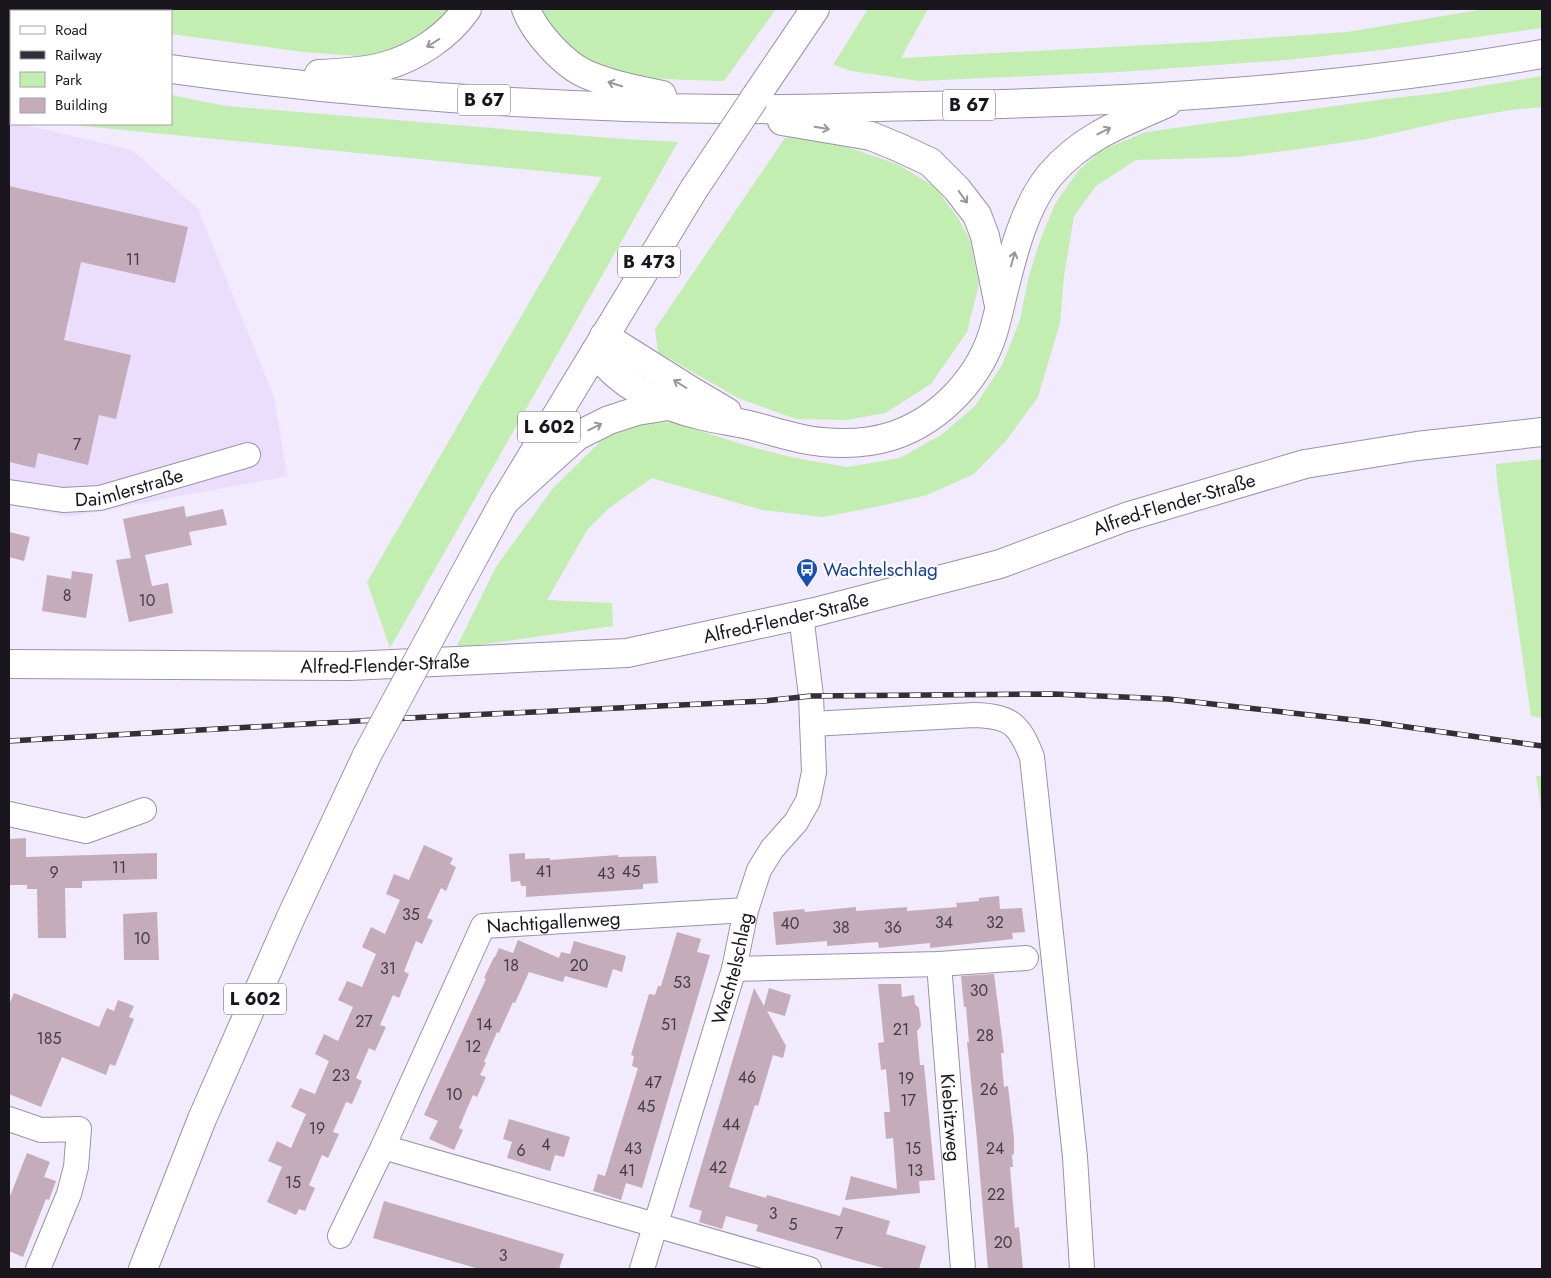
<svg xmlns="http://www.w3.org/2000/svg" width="1551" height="1278" font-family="Jost,sans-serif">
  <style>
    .built { fill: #ebddfc }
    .green { fill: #c2eeb1 }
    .building { fill: #c4acba }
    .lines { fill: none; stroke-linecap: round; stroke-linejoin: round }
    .minor-casing { stroke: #9b92a7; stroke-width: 26 }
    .tertiary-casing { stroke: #9b92a7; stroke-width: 30 }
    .primary-casing { stroke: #9b92a7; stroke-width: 30 }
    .trunk-casing { stroke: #9b92a7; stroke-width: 30 }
    .minor { stroke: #fff; stroke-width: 24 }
    .tertiary { stroke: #fff; stroke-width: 28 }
    .primary { stroke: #fff; stroke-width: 28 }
    .trunk { stroke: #fff; stroke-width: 28 }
    .rail-casing { stroke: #332f38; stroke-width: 5.5 }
    .rail { stroke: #fff; stroke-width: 4; stroke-dasharray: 11; stroke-linecap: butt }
    .primary-bridge-casing { stroke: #9b92a7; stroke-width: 30; stroke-linecap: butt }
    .primary-bridge { stroke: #fff; stroke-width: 28 }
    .oneway { stroke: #98969a }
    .labels { text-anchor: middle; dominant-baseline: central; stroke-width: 4; stroke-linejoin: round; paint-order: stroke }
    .number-label { font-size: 16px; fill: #443c45 }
    .shield { fill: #fff; stroke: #5f5c62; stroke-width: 1 }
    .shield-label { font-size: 18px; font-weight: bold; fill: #1a161e }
    .street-label { font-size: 19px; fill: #1a161e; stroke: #fff }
    .transit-label { font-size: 19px; fill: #164399; stroke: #fff; text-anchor: start }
  </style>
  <rect width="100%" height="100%" fill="#f2eafd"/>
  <polygon class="built" points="9,121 11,121 11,124 21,124 132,150 198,209 274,397 287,476 68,517 9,504"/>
  <g class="green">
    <polygon points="9,9 454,9 407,46 373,57 303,52 171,34 171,11 11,11 11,14 9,14"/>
    <path d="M540,9H776L724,81C686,79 616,82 585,60C566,46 553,28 540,9Z"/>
    <polygon points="868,9 928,9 901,58 1205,42 1347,32 1485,9 1542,9 1542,28 1382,50 1286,60 1119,72 919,81 852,71 833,65"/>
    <rect x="9" y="68" width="2" height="51"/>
    <polygon points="1542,76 1542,107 1511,110 1452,120 1367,139 1292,150 1236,157 1136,160 1096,186 1074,216 1064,276 1060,323 1038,397 1005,442 974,474 927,495 885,505 823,517 762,510 652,478 609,508 587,530 547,600 612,603 613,626 456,648 496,567 553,488 601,441 634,424 672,422 751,447 795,458 847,467 900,458 941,435 975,406 1002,365 1020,320 1029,275 1041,238 1055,204 1078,171 1100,151 1146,132 1385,99 1439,93"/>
    <polygon points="171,95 226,106 623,139 678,142 390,648 367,582 602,177 62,124 171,124"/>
    <polygon points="796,137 844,146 897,164 935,187 958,218 970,240 979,284 967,332 931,384 885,413 848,420 796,419 738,398 658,352 655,329 785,138"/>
    <polygon points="1542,459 1542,718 1531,716 1497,481 1496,464"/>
    <polygon points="1536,776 1542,776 1542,814"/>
  </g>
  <g class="building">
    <polygon points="9,186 188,227 175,283 81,262 64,340 131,355 116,419 99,415 88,465 38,453 35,468 9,462"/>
    <polygon points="184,506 186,517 223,509 227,525 189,532 192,545 145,555 152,586 168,583 173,613 129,622 116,560 131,558 123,519"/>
    <polygon points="9,532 30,537 24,561 9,557"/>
    <polygon points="72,571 93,574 86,618 42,611 47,575 71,579"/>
    <polygon points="26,838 26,857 157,853 157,879 82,881 82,888 65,888 66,938 38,938 37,889 27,889 27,885 9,885 9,839"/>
    <polygon points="424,845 453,858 450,864 456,867 446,891 441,888 427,918 433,920 422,944 416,941 404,971 409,974 399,998 393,995 380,1025 386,1027 375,1051 369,1048 356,1078 362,1081 352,1104 346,1102 333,1132 339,1134 328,1158 322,1155 309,1185 315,1188 305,1211 299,1209 296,1215 267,1202 282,1167 268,1161 277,1141 291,1148 306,1114 291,1107 300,1088 315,1094 329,1061 315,1054 324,1034 338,1041 353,1007 338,1000 347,981 362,987 376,954 362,947 371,927 385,934 400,900 386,894 394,874 409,880"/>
    <polygon points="525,853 525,859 550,858 550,860 618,855 618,857 656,856 658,883 643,884 643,889 526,897 526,886 521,886 520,881 511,882 509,854"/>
    <polygon points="999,896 1000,909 1022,908 1025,932 1012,933 1013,939 930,948 930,943 879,948 878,942 827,946 827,941 776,945 773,912 804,909 805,912 856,907 856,911 907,907 907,911 957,907 956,903 979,901 979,898"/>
    <polygon points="157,912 159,960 124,960 123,914"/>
    <polygon points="677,932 701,939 697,952 710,955 642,1188 626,1183 621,1200 593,1191 598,1174 605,1176 638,1068 632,1066 634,1056 631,1055 649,994 655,995 658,986 661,986"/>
    <polygon points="518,940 559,958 561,952 570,954 574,941 626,956 622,972 613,969 607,988 565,976 563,982 529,972 515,1003 513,1002 499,1033 497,1032 484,1062 486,1063 480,1075 486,1077 477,1097 473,1095 466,1111 459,1128 463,1130 454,1150 429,1139 438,1121 424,1115 486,979 484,978 494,957 495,957 499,948 513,953"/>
    <polygon points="994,974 1004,1053 1001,1053 1004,1087 1008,1086 1014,1138 1014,1154 1012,1155 1013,1167 1010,1167 1015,1228 1019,1227 1023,1269 988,1269 976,1129 967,1042 969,1042 966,1007 964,1007 961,976"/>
    <polygon points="878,984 901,984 902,997 914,995 915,1004 919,1008 921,1026 917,1031 920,1065 924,1065 935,1180 919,1181 920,1193 845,1200 851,1176 897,1189 893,1138 886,1139 885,1126 884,1112 890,1112 886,1069 881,1070 878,1043 884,1042"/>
    <polygon points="754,988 764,1006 769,988 791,995 785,1016 767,1011 786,1046 783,1058 773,1055 758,1106 755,1105 729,1187 766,1198 767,1195 840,1216 843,1207 890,1221 886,1234 926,1246 919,1269 888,1269 857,1261 756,1231 758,1225 726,1216 722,1229 699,1222 702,1211 689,1207"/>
    <polygon points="14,993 99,1027 107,1008 114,1011 118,1000 134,1006 129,1017 134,1019 115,1066 110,1064 106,1075 62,1057 41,1107 9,1094 9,1005"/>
    <polygon points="509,1119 570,1137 564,1157 555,1155 550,1171 507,1158 512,1142 503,1139"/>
    <polygon points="27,1153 50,1162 44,1177 56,1181 49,1200 46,1199 23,1257 9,1251 9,1199"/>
    <polygon points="384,1201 564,1254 559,1269 479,1269 373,1238"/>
  </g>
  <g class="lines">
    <g class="minor-casing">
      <g id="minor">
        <path id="s1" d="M9,492L63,500L100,498L248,455"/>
        <path d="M812,724L974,715C1011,716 1019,724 1032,757L1075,1157L1082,1269"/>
        <polyline points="9,814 86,831 144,810"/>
        <path id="s2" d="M939,964L963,1269"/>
        <polyline points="734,969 939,964 1026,958"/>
        <polyline points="9,1119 41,1130 79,1129 76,1167 69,1194 38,1269"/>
        <polyline points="383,1147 809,1269"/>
        <path id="s3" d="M340,1236L383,1147L483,926L746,910"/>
        <path id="s4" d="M642,1269L734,969L746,910L759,870L772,849L796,822L808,801L814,772L811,696L801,615"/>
      </g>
    </g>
    <g class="tertiary-casing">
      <g id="tertiary">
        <path id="s5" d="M9,664L350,666L627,653L815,612L1000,564L1126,517L1305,464L1417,446L1542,432"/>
      </g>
    </g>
    <g class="primary-casing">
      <g id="primary">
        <polyline points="754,99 815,9"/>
        <polyline points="476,553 504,502 694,189"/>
        <polyline points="143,1269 202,1119 291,917 367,755"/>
      </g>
    </g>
    <g class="trunk-casing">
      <g id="trunk">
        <path d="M526,9C534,32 565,66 588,75C612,85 637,90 662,95"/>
        <polyline points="9,46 11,46"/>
        <path d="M171,69C356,95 543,107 729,109C794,110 858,107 923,106C1130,102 1338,90 1542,54"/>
        <path d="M319,74C340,73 365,72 385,66C417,57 448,36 467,9"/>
        <polyline points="782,121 871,136 900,148 930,162 957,189 977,215 985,236 998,301"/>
        <polyline points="604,336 693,392 727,412"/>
        <path d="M595,352C622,387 660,406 703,416C720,420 737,422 753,426C776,432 798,440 822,442C844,444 870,443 892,436C941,420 982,376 995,326C1007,280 1019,211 1051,174C1084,136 1122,123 1167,103"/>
        <polyline points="504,502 577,436 609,420 637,411 668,406"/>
      </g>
    </g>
    <use href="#minor" class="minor"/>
    <use href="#tertiary" class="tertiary"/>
    <use href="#primary" class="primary"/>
    <use href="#trunk" class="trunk"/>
    <g class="rail-casing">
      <polyline id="rail" points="9,741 427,717 764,701 811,696 1054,694 1168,699 1372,722 1542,746"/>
    </g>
    <use href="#rail" class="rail"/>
    <g class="primary-bridge-casing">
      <g id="primary-bridge">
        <polyline points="694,189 754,99"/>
        <polyline points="367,755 476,553"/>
      </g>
    </g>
    <use href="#primary-bridge" class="primary-bridge"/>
  </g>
  <defs><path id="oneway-shaft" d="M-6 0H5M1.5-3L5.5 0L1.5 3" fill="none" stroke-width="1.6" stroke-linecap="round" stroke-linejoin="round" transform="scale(1.25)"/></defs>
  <g class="oneway">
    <use href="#oneway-shaft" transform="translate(433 43) rotate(148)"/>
    <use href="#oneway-shaft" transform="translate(615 84) rotate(-163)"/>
    <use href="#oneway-shaft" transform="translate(822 128) rotate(10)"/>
    <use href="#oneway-shaft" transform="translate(1104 131) rotate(-27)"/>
    <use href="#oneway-shaft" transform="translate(963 197) rotate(54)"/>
    <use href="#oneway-shaft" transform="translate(1013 259) rotate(-74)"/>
    <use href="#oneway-shaft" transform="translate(680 384) rotate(-148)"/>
    <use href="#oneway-shaft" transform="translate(595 427) rotate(-27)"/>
  </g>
  <defs>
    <g id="bus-pin" transform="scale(1.125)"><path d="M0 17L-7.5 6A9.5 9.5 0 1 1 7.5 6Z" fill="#1a4fb4" stroke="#fff"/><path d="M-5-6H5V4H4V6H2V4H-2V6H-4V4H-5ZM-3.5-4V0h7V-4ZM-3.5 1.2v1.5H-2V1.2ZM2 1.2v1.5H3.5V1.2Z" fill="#fff"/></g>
  </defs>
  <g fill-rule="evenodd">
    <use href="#bus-pin" x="807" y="569"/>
  </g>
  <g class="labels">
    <g class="number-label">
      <text x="133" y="259">11</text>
      <text x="77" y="444">7</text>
      <text x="67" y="595">8</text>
      <text x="147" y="600">10</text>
      <text x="119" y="867">11</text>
      <text x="544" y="871">41</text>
      <text x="631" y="871">45</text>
      <text x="54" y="872">9</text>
      <text x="606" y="873">43</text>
      <text x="411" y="914">35</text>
      <text x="944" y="922">34</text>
      <text x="995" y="922">32</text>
      <text x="790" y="923">40</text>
      <text x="841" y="927">38</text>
      <text x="893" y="927">36</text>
      <text x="142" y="938">10</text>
      <text x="511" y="965">18</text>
      <text x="579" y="965">20</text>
      <text x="388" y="968">31</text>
      <text x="682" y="982">53</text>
      <text x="979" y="990">30</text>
      <text x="364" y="1021">27</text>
      <text x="484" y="1024">14</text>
      <text x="669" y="1024">51</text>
      <text x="901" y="1029">21</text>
      <text x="985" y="1035">28</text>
      <text x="49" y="1038">185</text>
      <text x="473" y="1046">12</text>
      <text x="341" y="1075">23</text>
      <text x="747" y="1077">46</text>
      <text x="906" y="1078">19</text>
      <text x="653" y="1082">47</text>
      <text x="989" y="1089">26</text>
      <text x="454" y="1094">10</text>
      <text x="908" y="1100">17</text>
      <text x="646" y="1106">45</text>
      <text x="731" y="1124">44</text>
      <text x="317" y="1128">19</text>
      <text x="546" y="1144">4</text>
      <text x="633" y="1148">43</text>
      <text x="913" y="1148">15</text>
      <text x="995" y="1148">24</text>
      <text x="521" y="1150">6</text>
      <text x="718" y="1167">42</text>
      <text x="627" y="1170">41</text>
      <text x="915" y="1170">13</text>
      <text x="293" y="1182">15</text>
      <text x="996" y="1194">22</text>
      <text x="773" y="1213">3</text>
      <text x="793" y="1224">5</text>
      <text x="839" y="1233">7</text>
      <text x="1003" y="1242">20</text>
      <text x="503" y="1255">3</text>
    </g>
    <g class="shield">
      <rect x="458" y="84.5" width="52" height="31" rx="4"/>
      <rect x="943" y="89.5" width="52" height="31" rx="4"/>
      <rect x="618" y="246.5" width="62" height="31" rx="4"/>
      <rect x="518" y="411.5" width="62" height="31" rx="4"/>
      <rect x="224" y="983.5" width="62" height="31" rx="4"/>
    </g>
    <g class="shield-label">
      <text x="484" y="100">B 67</text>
      <text x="969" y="105">B 67</text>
      <text x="649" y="262">B 473</text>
      <text x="549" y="427">L 602</text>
      <text x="255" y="999">L 602</text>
    </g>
    <g class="street-label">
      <text stroke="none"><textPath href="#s1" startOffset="122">Daimlerstraße</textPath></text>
      <text stroke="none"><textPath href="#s5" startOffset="1186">Alfred-Flender-Straße</textPath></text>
      <text stroke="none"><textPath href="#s5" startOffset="781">Alfred-Flender-Straße</textPath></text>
      <text stroke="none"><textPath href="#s5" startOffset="376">Alfred-Flender-Straße</textPath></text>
      <text stroke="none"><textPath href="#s3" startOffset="412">Nachtigallenweg</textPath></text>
      <text stroke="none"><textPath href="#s4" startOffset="314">Wachtelschlag</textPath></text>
      <text stroke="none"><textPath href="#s2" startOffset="154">Kiebitzweg</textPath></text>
    </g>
    <g class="transit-label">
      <text x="823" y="569">Wachtelschlag</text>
    </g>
  </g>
  <rect width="1551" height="1278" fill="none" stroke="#1a161e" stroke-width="20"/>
  <rect x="10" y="10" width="162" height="115" fill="#ffffff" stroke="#a3a2a5"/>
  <rect x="20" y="26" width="25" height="8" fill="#ffffff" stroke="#a3a2a5"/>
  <text x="55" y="35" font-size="15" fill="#1a161e">Road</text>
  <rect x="20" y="51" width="25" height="8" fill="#332f38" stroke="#a3a2a5"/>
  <text x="55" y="60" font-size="15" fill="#1a161e">Railway</text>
  <rect x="20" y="72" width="25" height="15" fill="#c2eeb1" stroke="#a3a2a5"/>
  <text x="55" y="85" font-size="15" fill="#1a161e">Park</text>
  <rect x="20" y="98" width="25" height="15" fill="#c4acba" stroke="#a3a2a5"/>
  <text x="55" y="110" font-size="15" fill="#1a161e">Building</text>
</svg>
